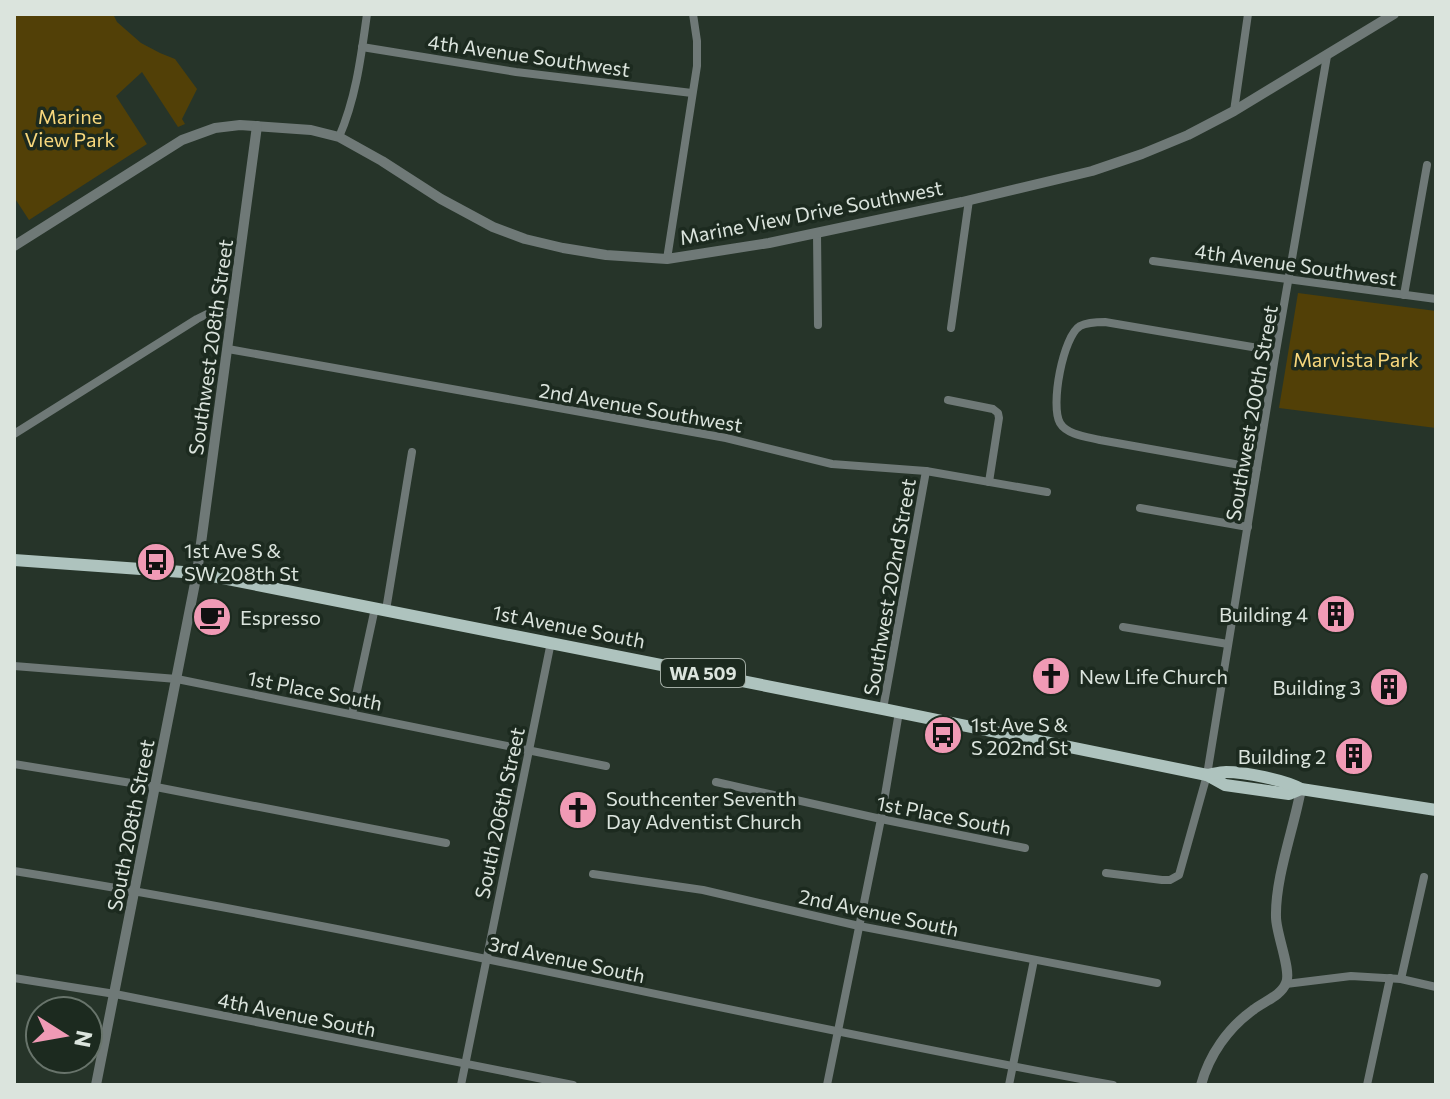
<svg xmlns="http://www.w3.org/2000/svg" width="1450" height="1099" font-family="Commissioner,sans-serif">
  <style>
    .green { fill: #524007 }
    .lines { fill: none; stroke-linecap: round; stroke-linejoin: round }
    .minor { stroke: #6f7977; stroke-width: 8 }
    .tertiary { stroke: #6f7977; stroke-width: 10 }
    .primary { stroke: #aec3be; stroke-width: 12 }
    .labels { text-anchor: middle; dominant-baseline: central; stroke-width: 7; stroke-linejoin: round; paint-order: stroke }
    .shield { fill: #1c2a1f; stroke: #a2aca4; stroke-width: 2 }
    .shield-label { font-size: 18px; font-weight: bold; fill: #dbe4dd }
    .street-label { font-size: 20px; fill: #dbe4dd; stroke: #1c2a1f }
    .park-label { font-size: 20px; fill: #f7d77c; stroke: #1c2a1f }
    .poi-label { font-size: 20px; fill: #dbe4dd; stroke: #1c2a1f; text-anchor: start }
  </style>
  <rect width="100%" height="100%" fill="#263429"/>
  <g class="green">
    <polygon points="14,14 113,14 117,22 141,43 160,53 175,59 197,89 182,119 185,124 178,127 142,72 116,96 147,144 29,220 14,197"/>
    <polygon points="1298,293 1436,311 1436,428 1279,408"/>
  </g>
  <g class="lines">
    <g class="minor">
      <polyline points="362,47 516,72 692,93"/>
      <polyline points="1234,111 1248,14"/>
      <path d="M339,137C356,98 361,57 367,14"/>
      <polyline points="817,233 818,325"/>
      <polyline points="667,259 697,66 697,41 693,14"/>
      <polyline points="1153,261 1436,299"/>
      <polyline points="1404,295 1427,165"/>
      <polyline points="951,328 969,200"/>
      <polyline points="228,349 726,438 832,464 926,471 1047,492"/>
      <polyline points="948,400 993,409 998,413 999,418 989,482"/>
      <polyline points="14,434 197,319 209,313 232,312"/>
      <path d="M1257,468L1100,440C1088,437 1067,435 1060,423C1050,406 1063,336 1080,326C1088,322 1097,322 1105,322L1276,351"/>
      <polyline points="1140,508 1248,527"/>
      <polyline points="386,610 412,452"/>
      <polyline points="1123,627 1228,644"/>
      <polyline points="14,666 177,679 606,766"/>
      <polyline points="883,709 926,471"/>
      <polyline points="352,714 375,608"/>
      <polyline points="14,764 156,787 446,843"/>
      <polyline points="716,782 881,819 1025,848"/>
      <path d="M14,871C383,930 746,1018 1113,1085"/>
      <polyline points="1106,873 1162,880 1170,880 1179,875 1207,775 1276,351 1327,56"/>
      <polyline points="593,874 703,890 859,926 1157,983"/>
      <polyline points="14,978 115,994 573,1085"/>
      <polyline points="1401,979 1424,877"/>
      <polyline points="1286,984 1351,976 1401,979 1436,987"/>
      <polyline points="461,1085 551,642"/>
      <polyline points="827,1085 881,819 899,712"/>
      <polyline points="1009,1085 1034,960"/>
      <polyline points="1367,1085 1390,978"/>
    </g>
    <g class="tertiary">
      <polyline points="14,246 182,140 215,128 240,125 311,130 339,137 382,161 441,199 493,227 525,239 563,248 606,255 667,259 769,243 962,202 1092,171 1142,154 1188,135 1234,111 1394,14"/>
      <polyline points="96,1085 197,573 257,126"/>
      <path d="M1201,1085C1209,1055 1228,1028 1253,1010C1263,1002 1281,996 1286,983C1292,971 1276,934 1276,917C1275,878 1294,828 1301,789"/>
    </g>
    <g class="primary">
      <polyline points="14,560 197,573 883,709 1207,775 1225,785 1289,794 1301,789"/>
      <path d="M1207,775C1213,774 1220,772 1226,772C1244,772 1286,780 1301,789L1436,810"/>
    </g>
  </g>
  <defs>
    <g id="bus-disc" transform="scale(2)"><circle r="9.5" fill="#f09ab5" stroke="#1c2a1f"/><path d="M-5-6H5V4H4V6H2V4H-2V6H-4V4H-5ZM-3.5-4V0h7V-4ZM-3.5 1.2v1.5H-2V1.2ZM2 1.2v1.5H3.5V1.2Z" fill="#111"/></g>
    <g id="building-disc" transform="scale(2)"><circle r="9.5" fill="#f09ab5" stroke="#1c2a1f"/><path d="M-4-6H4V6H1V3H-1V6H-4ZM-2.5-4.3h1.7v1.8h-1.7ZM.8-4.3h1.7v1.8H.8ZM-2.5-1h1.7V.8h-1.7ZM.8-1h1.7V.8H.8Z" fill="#111"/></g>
    <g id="cafe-disc" transform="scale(2)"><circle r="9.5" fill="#f09ab5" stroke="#1c2a1f"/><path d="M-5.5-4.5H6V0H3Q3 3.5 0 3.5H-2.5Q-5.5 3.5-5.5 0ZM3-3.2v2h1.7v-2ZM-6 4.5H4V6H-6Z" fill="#111"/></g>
    <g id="church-disc" transform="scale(2)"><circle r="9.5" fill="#f09ab5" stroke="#1c2a1f"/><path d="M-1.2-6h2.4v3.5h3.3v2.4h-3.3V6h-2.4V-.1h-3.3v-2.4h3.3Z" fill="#111"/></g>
  </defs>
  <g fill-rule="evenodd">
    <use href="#bus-disc" x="156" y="562"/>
    <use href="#building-disc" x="1336" y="614"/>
    <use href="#cafe-disc" x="212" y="617"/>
    <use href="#church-disc" x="1051" y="676"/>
    <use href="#building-disc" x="1389" y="687"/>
    <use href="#bus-disc" x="943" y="735"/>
    <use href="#building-disc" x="1354" y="756"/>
    <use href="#church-disc" x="578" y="810"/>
  </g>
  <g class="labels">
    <rect class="shield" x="661" y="659" width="84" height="28" rx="6"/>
    <g class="shield-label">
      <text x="703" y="673">WA 509</text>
    </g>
    <g class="street-label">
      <text transform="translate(529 55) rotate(8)">4th Avenue Southwest</text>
      <text transform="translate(811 212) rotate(-11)">Marine View Drive Southwest</text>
      <text transform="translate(1296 264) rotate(8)">4th Avenue Southwest</text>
      <text transform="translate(210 347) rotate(-82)">Southwest 208th Street</text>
      <text transform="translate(641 407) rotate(10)">2nd Avenue Southwest</text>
      <text transform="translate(1251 413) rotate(-80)">Southwest 200th Street</text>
      <text transform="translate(889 587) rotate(-80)">Southwest 202nd Street</text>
      <text transform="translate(569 626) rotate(11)">1st Avenue South</text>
      <text transform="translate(315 690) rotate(11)">1st Place South</text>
      <text transform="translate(499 813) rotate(-78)">South 206th Street</text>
      <text transform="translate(944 815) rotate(11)">1st Place South</text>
      <text transform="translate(130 825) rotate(-79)">South 208th Street</text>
      <text transform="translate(879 912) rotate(12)">2nd Avenue South</text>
      <text transform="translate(567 959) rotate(12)">3rd Avenue South</text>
      <text transform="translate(297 1014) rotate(11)">4th Avenue South</text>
    </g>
    <g class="park-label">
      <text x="70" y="116">Marine<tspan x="70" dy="23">View Park</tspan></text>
      <text x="1356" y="359">Marvista Park</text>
    </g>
    <g class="poi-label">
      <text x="184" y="550">1st Ave S &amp;<tspan x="184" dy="23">SW 208th St</tspan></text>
      <text x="1308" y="614" text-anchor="end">Building 4</text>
      <text x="240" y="617">Espresso</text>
      <text x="1079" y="676">New Life Church</text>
      <text x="1361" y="687" text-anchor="end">Building 3</text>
      <text x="971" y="724">1st Ave S &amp;<tspan x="971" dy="23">S 202nd St</tspan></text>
      <text x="1326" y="756" text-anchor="end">Building 2</text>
      <text x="606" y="798">Southcenter Seventh<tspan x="606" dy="23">Day Adventist Church</tspan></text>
    </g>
  </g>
  <rect width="1450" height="1099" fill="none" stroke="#dbe4dd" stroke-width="32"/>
  <g transform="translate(64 1035) rotate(101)"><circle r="38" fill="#1c2a1f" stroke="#68746b" stroke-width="2"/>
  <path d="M0-6L14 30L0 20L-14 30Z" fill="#f09ab5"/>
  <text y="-12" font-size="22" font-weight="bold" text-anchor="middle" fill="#dbe4dd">N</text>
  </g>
</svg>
